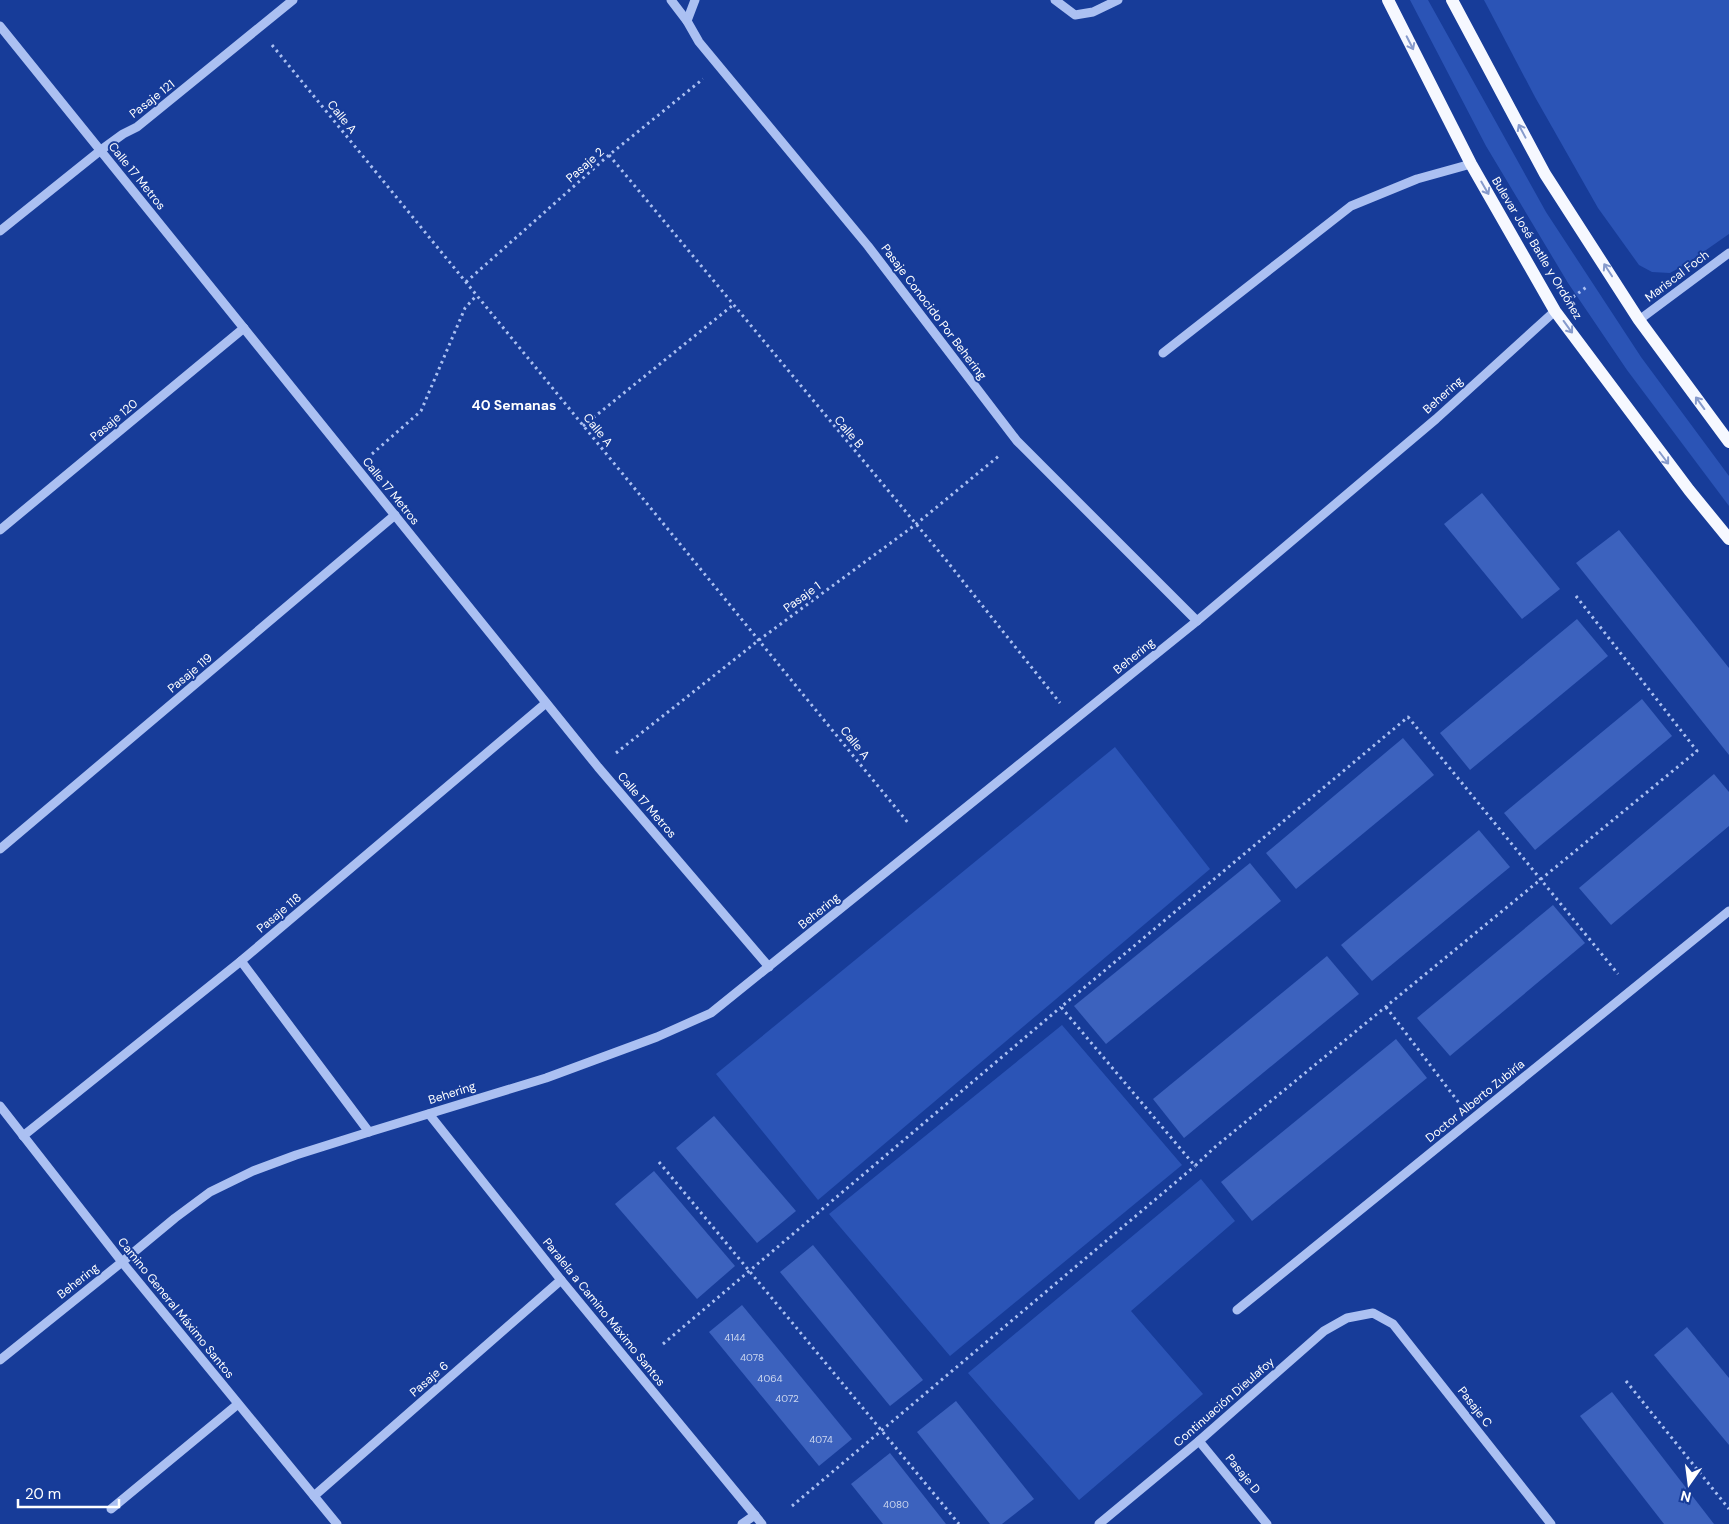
<svg xmlns="http://www.w3.org/2000/svg" width="1729" height="1524" font-family="'DM Sans',sans-serif">
  <style>
    .green { fill: #2b54b6 }
    .building { fill: #3c62be }
    .lines { fill: none; stroke-linecap: round; stroke-linejoin: round }
    .path { stroke: #abc0f2; stroke-width: 3; stroke-dasharray: 2.5 4; stroke-linecap: butt }
    .minor { stroke: #abc0f2; stroke-width: 9 }
    .major { stroke: #f6f8ff; stroke-width: 12 }
    .oneway { stroke: #869acc }
    .labels { text-anchor: middle; dominant-baseline: central; stroke-width: 4; stroke-linejoin: round; paint-order: stroke }
    .number-label { font-size: 10px; fill: #ced8ef }
    .street-label { font-size: 12px; fill: #fff; stroke: #173c99 }
    .neighbourhood-label { font-size: 14px; font-weight: bold; fill: #fff; stroke: #173c99 }
  </style>
  <rect width="100%" height="100%" fill="#173c99"/>
  <g class="green">
    <polygon points="1410,0 1428,0 1546,212 1641,357 1729,476 1729,506 1627,370 1568,283 1486,146"/>
    <polygon points="1484,0 1729,0 1729,234 1686,264 1670,273 1652,272 1639,265 1598,208 1535,97"/>
    <polygon points="1115,747 1210,869 818,1200 716,1074"/>
    <polygon points="1062,1025 1182,1165 950,1356 829,1214"/>
    <polygon points="1201,1179 1235,1221 1131,1311 1203,1394 1079,1500 968,1373"/>
  </g>
  <g class="building">
    <polygon points="1482,493 1560,589 1522,619 1444,524"/>
    <polygon points="1619,530 1729,668 1729,755 1576,563"/>
    <polygon points="1577,619 1608,656 1470,770 1440,733"/>
    <polygon points="1642,699 1672,736 1535,850 1504,813"/>
    <polygon points="1403,738 1434,775 1296,889 1266,853"/>
    <polygon points="1714,774 1729,792 1729,826 1611,925 1579,888"/>
    <polygon points="1479,830 1510,867 1372,981 1341,945"/>
    <polygon points="1250,863 1281,901 1106,1044 1074,1006"/>
    <polygon points="1553,905 1585,943 1450,1056 1417,1018"/>
    <polygon points="1327,956 1359,994 1184,1138 1153,1099"/>
    <polygon points="1396,1039 1427,1078 1252,1221 1221,1182"/>
    <polygon points="714,1116 796,1211 757,1243 676,1148"/>
    <polygon points="654,1171 735,1266 697,1299 615,1204"/>
    <polygon points="813,1245 923,1380 890,1406 780,1272"/>
    <polygon points="742,1305 852,1439 819,1466 709,1332"/>
    <polygon points="1687,1327 1729,1378 1729,1445 1654,1355"/>
    <polygon points="1612,1392 1714,1524 1664,1524 1580,1416"/>
    <polygon points="956,1401 1034,1499 1002,1524 990,1524 917,1432"/>
    <polygon points="890,1453 946,1524 883,1524 851,1484"/>
  </g>
  <g class="lines">
    <g class="path">
      <polyline points="272,45 909,824"/>
      <polyline points="609,155 946,560 1060,703"/>
      <polyline points="466,282 609,155 703,79"/>
      <polyline points="1573,297 1588,286"/>
      <polyline points="583,426 733,305"/>
      <polyline points="372,454 421,411 465,308 477,295"/>
      <polyline points="1576,596 1697,751 1215,1147 1195,1166 1061,1007 1408,717 1618,974"/>
      <polyline points="616,753 759,640 915,525 1000,455"/>
      <polyline points="1386,1007 1459,1103"/>
      <polyline points="659,1162 959,1524"/>
      <polyline points="663,1344 1061,1007"/>
      <polyline points="1626,1381 1729,1509"/>
      <polyline points="792,1506 1195,1166"/>
    </g>
    <g class="minor">
      <polyline points="671,0 687,21 699,42 868,246 1017,441 1197,621"/>
      <polyline points="1055,0 1075,15 1093,12 1118,0"/>
      <polyline points="687,21 695,0"/>
      <polyline points="0,26 598,767 769,967"/>
      <polyline points="0,231 101,150 123,134 137,127 293,0"/>
      <polyline points="1639,320 1729,253"/>
      <polyline points="1163,353 1351,206 1417,179 1471,164"/>
      <polyline points="0,530 244,328"/>
      <polyline points="0,849 395,515"/>
      <polyline points="241,961 369,1132"/>
      <polyline points="0,1106 122,1262 337,1524"/>
      <polyline points="429,1114 561,1280 762,1524"/>
      <polyline points="23,1136 241,961 546,703"/>
      <polyline points="1237,1310 1729,911"/>
      <polyline points="0,1360 122,1262 175,1218 210,1192 253,1171 296,1155 369,1132 546,1078 657,1037 711,1013 1197,621 1436,419 1555,311"/>
      <polyline points="1199,1441 1267,1524"/>
      <polyline points="314,1496 561,1280"/>
      <polyline points="111,1509 238,1404"/>
      <polyline points="742,1524 755,1515"/>
      <polyline points="1099,1524 1199,1441 1324,1331 1347,1318 1373,1313 1393,1324 1551,1524"/>
    </g>
    <g class="major">
      <polyline points="1388,0 1471,164 1555,311 1689,490 1729,539"/>
      <polyline points="1452,0 1545,174 1639,320 1729,442"/>
    </g>
  </g>
  <defs><path id="oneway-shaft" d="M-6 0H5M1.5-3L5.5 0L1.5 3" fill="none" stroke-width="1.6" stroke-linecap="round" stroke-linejoin="round" transform="scale(1.25)"/></defs>
  <g class="oneway">
    <use href="#oneway-shaft" transform="translate(1410 43) rotate(63)"/>
    <use href="#oneway-shaft" transform="translate(1522 131) rotate(-118)"/>
    <use href="#oneway-shaft" transform="translate(1485 188) rotate(60)"/>
    <use href="#oneway-shaft" transform="translate(1608 270) rotate(-123)"/>
    <use href="#oneway-shaft" transform="translate(1568 327) rotate(54)"/>
    <use href="#oneway-shaft" transform="translate(1700 403) rotate(-126)"/>
    <use href="#oneway-shaft" transform="translate(1664 458) rotate(53)"/>
  </g>
  <g class="labels">
    <g class="number-label">
      <text x="735" y="1337">4144</text>
      <text x="752" y="1357">4078</text>
      <text x="770" y="1378">4064</text>
      <text x="787" y="1398">4072</text>
      <text x="821" y="1439">4074</text>
      <text x="896" y="1504">4080</text>
    </g>
    <g class="street-label">
      <text transform="translate(152 99) rotate(-38)">Pasaje 121</text>
      <text transform="translate(342 117) rotate(51)">Calle A</text>
      <text transform="translate(585 165) rotate(-41)">Pasaje 2</text>
      <text transform="translate(137 176) rotate(51)">Calle 17 Metros</text>
      <text transform="translate(1537 248) rotate(59)">Bulevar José Batlle y Ordóñez</text>
      <text transform="translate(1677 276) rotate(-37)">Mariscal Foch</text>
      <text transform="translate(934 312) rotate(53)">Pasaje Conocido Por Behering</text>
      <text transform="translate(1443 395) rotate(-42)">Behering</text>
      <text transform="translate(114 420) rotate(-40)">Pasaje 120</text>
      <text transform="translate(598 430) rotate(51)">Calle A</text>
      <text transform="translate(849 432) rotate(50)">Calle B</text>
      <text transform="translate(391 491) rotate(51)">Calle 17 Metros</text>
      <text transform="translate(802 597) rotate(-36)">Pasaje 1</text>
      <text transform="translate(1134 656) rotate(-39)">Behering</text>
      <text transform="translate(190 673) rotate(-40)">Pasaje 119</text>
      <text transform="translate(855 743) rotate(51)">Calle A</text>
      <text transform="translate(647 805) rotate(49)">Calle 17 Metros</text>
      <text transform="translate(819 911) rotate(-39)">Behering</text>
      <text transform="translate(279 913) rotate(-40)">Pasaje 118</text>
      <text transform="translate(452 1093) rotate(-18)">Behering</text>
      <text transform="translate(1475 1101) rotate(-39)">Doctor Alberto Zubiría</text>
      <text transform="translate(78 1281) rotate(-38)">Behering</text>
      <text transform="translate(176 1308) rotate(51)">Camino General Máximo Santos</text>
      <text transform="translate(604 1312) rotate(51)">Paralela a Camino Máximo Santos</text>
      <text transform="translate(429 1379) rotate(-41)">Pasaje 6</text>
      <text transform="translate(1224 1402) rotate(-41)">Continuación Dieulafoy</text>
      <text transform="translate(1475 1407) rotate(52)">Pasaje C</text>
      <text transform="translate(1243 1474) rotate(51)">Pasaje D</text>
    </g>
    <g class="neighbourhood-label">
      <text x="514" y="405">40 Semanas</text>
    </g>
  </g>
  <g transform="translate(1689 1484) rotate(194)" stroke="#173c99" stroke-width="4" paint-order="stroke">
  <path d="M0-4L9 19L0 12L-9 19Z" fill="#ffffff"/>
  <text y="-8" font-size="14" font-weight="bold" text-anchor="middle" fill="#ffffff">N</text>
  </g>
  <path d="M18 1499v8h101v-8" fill="none" stroke="#ffffff" stroke-width="2.5"/>
  <text x="25" y="1499" font-size="15" fill="#ffffff" stroke="#173c99" stroke-width="4" paint-order="stroke">20 m</text>
</svg>
